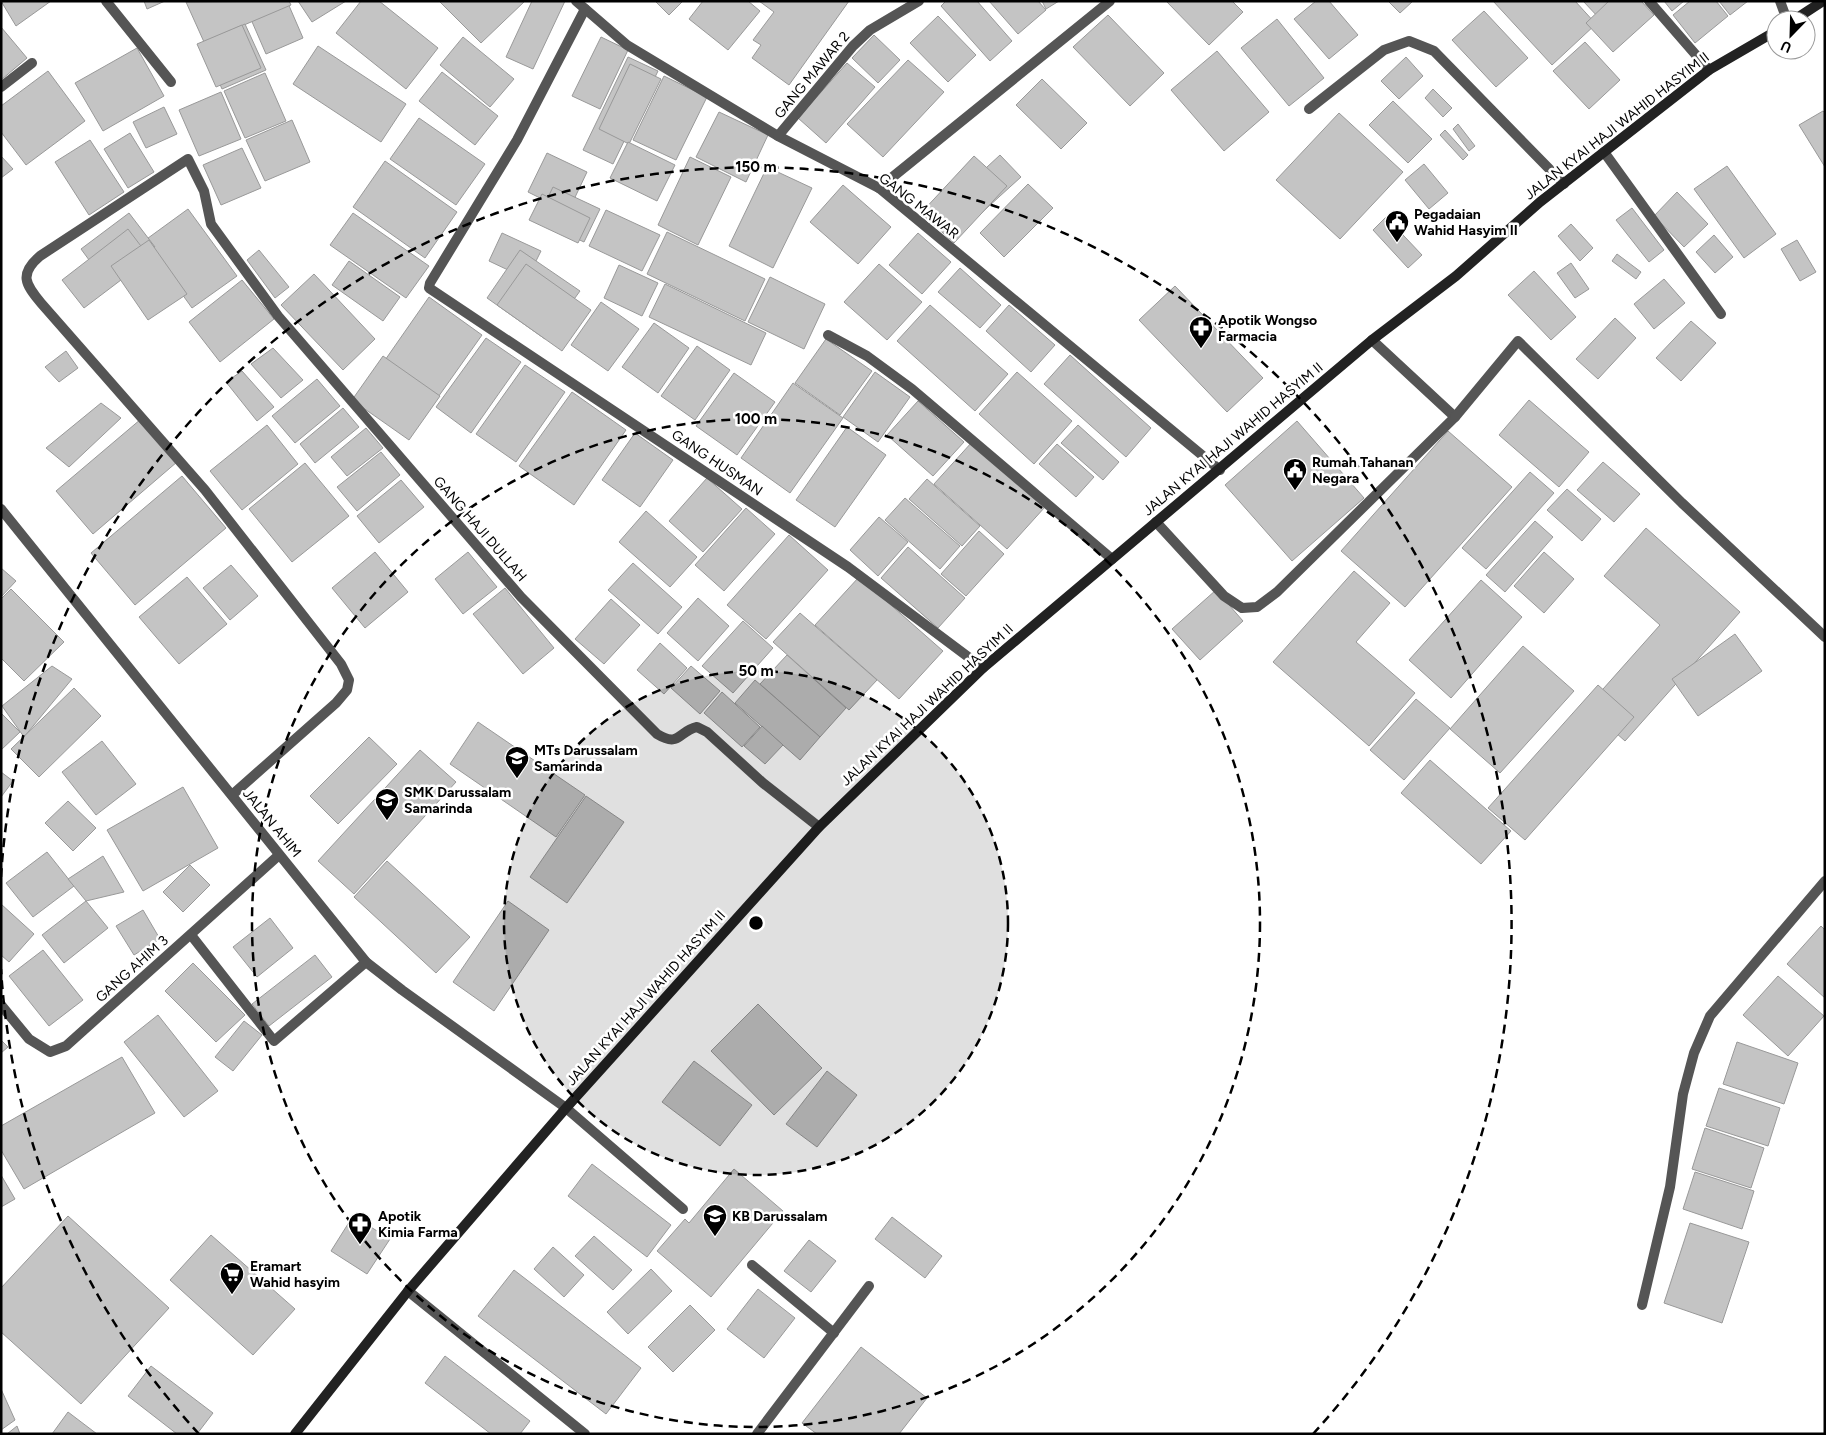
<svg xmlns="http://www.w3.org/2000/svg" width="1826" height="1435" font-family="Figtree,sans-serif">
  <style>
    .building { fill: #c4c4c4; stroke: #999 }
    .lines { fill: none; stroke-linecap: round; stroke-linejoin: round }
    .lane { stroke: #555; stroke-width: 10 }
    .street { stroke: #555; stroke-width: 10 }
    .secondary { stroke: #222; stroke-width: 10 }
    .ring { fill: none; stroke: #000; stroke-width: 2.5; stroke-dasharray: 9 6 }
    .labels { text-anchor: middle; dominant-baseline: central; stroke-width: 5; stroke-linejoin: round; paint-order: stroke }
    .street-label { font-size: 14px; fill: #000; stroke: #fff }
    .poi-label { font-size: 14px; font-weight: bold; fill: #000; stroke: #fff; text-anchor: start }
    .centre { fill: #000; stroke: #fff; stroke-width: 2.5 }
    .ring-label { font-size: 15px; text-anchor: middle; font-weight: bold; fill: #000; stroke: #fff; stroke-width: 5; stroke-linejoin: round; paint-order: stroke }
  </style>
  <rect width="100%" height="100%" fill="#fff"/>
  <g class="building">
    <polygon points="1,1 51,1 16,26"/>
    <polygon points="144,1 165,1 147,9"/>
    <polygon points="243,1 287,1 303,38 266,54"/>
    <polygon points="289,1 291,5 204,42 186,2"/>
    <polygon points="298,1 346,1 312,22"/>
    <polygon points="361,1 379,1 438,48 406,89 336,33"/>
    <polygon points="439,1 525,1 481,43"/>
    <polygon points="532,1 565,1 533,69 506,57"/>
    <polygon points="655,1 683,1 669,15"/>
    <polygon points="703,1 748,1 760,11 728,50 689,19"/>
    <polygon points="759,1 849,1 789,85 752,58 761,45 753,40 774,12"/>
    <polygon points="946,1 977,1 1012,41 990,61 941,6"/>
    <polygon points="989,1 1038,1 1046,10 1018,34"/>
    <polygon points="1042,1 1059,1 1046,9"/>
    <polygon points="1166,1 1232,1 1243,12 1209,45"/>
    <polygon points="1316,1 1329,1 1358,35 1329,59 1294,19"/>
    <polygon points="1388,1 1413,1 1400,13"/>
    <polygon points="1493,1 1575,1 1596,24 1552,65"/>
    <polygon points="1583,1 1619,1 1600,19"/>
    <polygon points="1609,1 1641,1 1654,15 1613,52 1586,23"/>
    <polygon points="1664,1 1684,1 1672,11"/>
    <polygon points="1690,1 1716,1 1728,16 1695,43 1673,15"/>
    <polygon points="1719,1 1748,1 1730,15"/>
    <polygon points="1484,11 1528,58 1496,87 1452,40"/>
    <polygon points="1108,15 1164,73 1130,106 1073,47"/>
    <polygon points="938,16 976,55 948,82 910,43"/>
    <polygon points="1277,19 1324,78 1289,106 1241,48"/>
    <polygon points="245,24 266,70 222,89 202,43"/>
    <polygon points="242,25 261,68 216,87 197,44"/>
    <polygon points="1,27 27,58 1,80"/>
    <polygon points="874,35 900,60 878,83 852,58"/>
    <polygon points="463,37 514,79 490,107 440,65"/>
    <polygon points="601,37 628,50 600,109 572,96"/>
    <polygon points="1585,42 1620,80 1589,109 1553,71"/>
    <polygon points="318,46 406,104 381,142 293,84"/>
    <polygon points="137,48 164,96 103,131 75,83"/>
    <polygon points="1217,51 1269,112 1224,151 1171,90"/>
    <polygon points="628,57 658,71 613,164 583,150"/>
    <polygon points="1406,57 1423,76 1399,99 1381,81"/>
    <polygon points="908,60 944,92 883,157 847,124"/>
    <polygon points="847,63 875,87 826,143 798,118"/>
    <polygon points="630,64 661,79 629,144 599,129"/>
    <polygon points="48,71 85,121 26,165 1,132 1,106"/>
    <polygon points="442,72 498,116 475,145 419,101"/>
    <polygon points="265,73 286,121 245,138 224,91"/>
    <polygon points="664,76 707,97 676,160 633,140"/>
    <polygon points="1042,79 1087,123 1061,149 1016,105"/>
    <polygon points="1433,89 1452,108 1443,117 1425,98"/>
    <polygon points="221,92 241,139 199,156 179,110"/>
    <polygon points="1393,101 1432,139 1408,163 1369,125"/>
    <polygon points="164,107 177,134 146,148 133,122"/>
    <polygon points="1823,111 1825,113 1825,167 1799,125"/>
    <polygon points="719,112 768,135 746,182 696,157"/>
    <polygon points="1339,113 1403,172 1340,239 1276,180"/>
    <polygon points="419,118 485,164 456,205 390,159"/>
    <polygon points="292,120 310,162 265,181 246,140"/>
    <polygon points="1458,124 1475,146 1469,151 1453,129"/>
    <polygon points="1445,130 1468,155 1463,160 1440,135"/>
    <polygon points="130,133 154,172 128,188 104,149"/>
    <polygon points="90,140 124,192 89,215 55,162"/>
    <polygon points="628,142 675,165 657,201 610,178"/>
    <polygon points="242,148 261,188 221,205 203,165"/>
    <polygon points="547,153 587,172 568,212 528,192"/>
    <polygon points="1000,155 1021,177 967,226 947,204"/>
    <polygon points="1,156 13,169 1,178"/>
    <polygon points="974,156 1007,186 954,243 921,213"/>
    <polygon points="690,157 731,177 698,245 658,225"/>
    <polygon points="385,161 457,212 425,258 353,207"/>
    <polygon points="1424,164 1448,193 1429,209 1405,180"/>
    <polygon points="1727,166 1776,234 1744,258 1694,189"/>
    <polygon points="767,167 812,188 773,268 729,246"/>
    <polygon points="1028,184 1053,208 1004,257 980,233"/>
    <polygon points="843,185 891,227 858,264 810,222"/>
    <polygon points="553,187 600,209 584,242 537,220"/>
    <polygon points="1677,192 1708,224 1684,247 1654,216"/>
    <polygon points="542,194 590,218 578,243 529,220"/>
    <polygon points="1632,208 1664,250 1649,262 1616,220"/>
    <polygon points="188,209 237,276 192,308 144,241"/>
    <polygon points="606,210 660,235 642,271 589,246"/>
    <polygon points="129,213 155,247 106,283 81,249"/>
    <polygon points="353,213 429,266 406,298 330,245"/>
    <polygon points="1386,217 1422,255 1408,268 1373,230"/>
    <polygon points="1571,224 1593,248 1580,261 1558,236"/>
    <polygon points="128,229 150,258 84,308 62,280"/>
    <polygon points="667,232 765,279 745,321 647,274"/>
    <polygon points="502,233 541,251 527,279 489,261"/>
    <polygon points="918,233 951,262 922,294 889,265"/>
    <polygon points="1714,235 1733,257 1715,273 1696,252"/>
    <polygon points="149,240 187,294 148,320 111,266"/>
    <polygon points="1797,240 1816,272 1800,281 1781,249"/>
    <polygon points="259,250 289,287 275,298 247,260"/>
    <polygon points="520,250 580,291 545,339 487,298"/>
    <polygon points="1617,254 1641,272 1636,279 1612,261"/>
    <polygon points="349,261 400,297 383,321 332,285"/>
    <polygon points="1571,263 1589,289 1575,298 1557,273"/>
    <polygon points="526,264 591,310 562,351 497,305"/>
    <polygon points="879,264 922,302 887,340 844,302"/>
    <polygon points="619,265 658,283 642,316 604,298"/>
    <polygon points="960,268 1001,305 980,328 938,292"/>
    <polygon points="1534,271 1576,317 1551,340 1508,295"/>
    <polygon points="314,274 375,339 343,370 281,305"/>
    <polygon points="770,277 825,304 804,349 748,322"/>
    <polygon points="1664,279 1685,303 1654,329 1634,304"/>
    <polygon points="242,280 274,319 220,362 189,322"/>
    <polygon points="665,284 766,333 751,365 649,317"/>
    <polygon points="1175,286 1263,378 1227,412 1139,320"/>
    <polygon points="429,297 482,335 436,400 383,363"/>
    <polygon points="601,302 639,329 608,371 571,345"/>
    <polygon points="930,305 1008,374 975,411 897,341"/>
    <polygon points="1009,305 1055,345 1031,372 986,331"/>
    <polygon points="1615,318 1636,338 1598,379 1576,359"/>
    <polygon points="1691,321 1716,343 1681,381 1656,358"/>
    <polygon points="654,323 689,348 658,393 622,367"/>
    <polygon points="486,338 521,362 471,433 436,407"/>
    <polygon points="826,339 872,371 840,415 795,383"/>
    <polygon points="697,346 730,370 695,420 661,396"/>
    <polygon points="273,348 303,380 281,398 251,364"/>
    <polygon points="66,351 78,368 59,382 45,367"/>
    <polygon points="1070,355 1151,428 1126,457 1044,384"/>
    <polygon points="383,356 440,396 409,440 352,400"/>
    <polygon points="525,365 565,392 516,462 476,434"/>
    <polygon points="242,371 274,407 257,421 226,382"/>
    <polygon points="875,372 910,397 878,442 843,417"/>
    <polygon points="1017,372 1072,421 1034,464 979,414"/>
    <polygon points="734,373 775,402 737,455 696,426"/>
    <polygon points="317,379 340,406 295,443 272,416"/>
    <polygon points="793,383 843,418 790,493 741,458"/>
    <polygon points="572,392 626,430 574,505 519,466"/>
    <polygon points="1529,400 1589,452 1559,487 1499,435"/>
    <polygon points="918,401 964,442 933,476 887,435"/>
    <polygon points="101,403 121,418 69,467 46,448"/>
    <polygon points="343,408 359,427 315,463 300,444"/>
    <polygon points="141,419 177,462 93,534 56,491"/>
    <polygon points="1297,421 1364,498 1292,561 1225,485"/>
    <polygon points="267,425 298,464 242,510 210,471"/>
    <polygon points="1078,425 1119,462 1103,480 1061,443"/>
    <polygon points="847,427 886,455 835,527 796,500"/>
    <polygon points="366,428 383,448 347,476 331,457"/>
    <polygon points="1448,431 1512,487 1405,607 1341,551"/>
    <polygon points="635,433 673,460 640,507 602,480"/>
    <polygon points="972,442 1045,507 1007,549 934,484"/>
    <polygon points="1057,444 1094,477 1076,497 1039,464"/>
    <polygon points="381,452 400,475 357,511 337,487"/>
    <polygon points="1603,462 1640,494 1614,522 1577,490"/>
    <polygon points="305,463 349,516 292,562 249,509"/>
    <polygon points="1530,472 1554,493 1486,569 1462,548"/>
    <polygon points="182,476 226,528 135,605 91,553"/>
    <polygon points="707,478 742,509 703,552 669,521"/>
    <polygon points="927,479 980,526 962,546 909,499"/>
    <polygon points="401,480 424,507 379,543 357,516"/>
    <polygon points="1567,489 1601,519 1582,541 1547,510"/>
    <polygon points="905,498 960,546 940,569 885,520"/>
    <polygon points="746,508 775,534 724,591 695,565"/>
    <polygon points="646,511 697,557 670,587 619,542"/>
    <polygon points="879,517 908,542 878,576 850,550"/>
    <polygon points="1535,521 1553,537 1505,592 1486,575"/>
    <polygon points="1646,528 1740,612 1625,741 1587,707 1660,625 1604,576"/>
    <polygon points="979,531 1004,554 966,596 941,574"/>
    <polygon points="789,535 828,570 766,639 727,605"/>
    <polygon points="908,547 965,598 938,628 881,578"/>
    <polygon points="375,552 408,592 365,628 332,588"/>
    <polygon points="468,552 497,587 463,614 435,579"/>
    <polygon points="1544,552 1574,579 1544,613 1514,586"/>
    <polygon points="633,563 682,607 658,634 608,590"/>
    <polygon points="231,565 258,596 230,620 203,588"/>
    <polygon points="1,568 16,581 1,597"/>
    <polygon points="1354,571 1390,603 1356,642 1415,693 1369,746 1273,662"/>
    <polygon points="187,577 227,624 179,664 139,617"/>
    <polygon points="859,577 943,651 899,699 815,625"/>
    <polygon points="1481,580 1522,617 1451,698 1409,660"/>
    <polygon points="505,588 554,648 523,674 473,614"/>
    <polygon points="11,589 64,642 24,681 1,658 1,599"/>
    <polygon points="1216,590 1243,621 1200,660 1172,629"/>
    <polygon points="698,598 729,626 698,661 667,633"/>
    <polygon points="611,599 640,625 604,664 575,639"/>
    <polygon points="800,613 877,680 849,710 773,642"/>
    <polygon points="743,621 773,648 733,693 702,666"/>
    <polygon points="1735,634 1762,671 1698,716 1672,679"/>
    <polygon points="660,643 687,668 664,694 637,670"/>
    <polygon points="1523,646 1574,691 1500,773 1450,729"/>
    <polygon points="787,655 846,708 820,737 760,684"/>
    <polygon points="52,666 72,679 24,737 2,706"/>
    <polygon points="691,666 720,691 700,714 671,688"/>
    <polygon points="755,680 820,737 800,760 735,703"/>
    <polygon points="1598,685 1634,717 1525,840 1488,808"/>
    <polygon points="74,688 101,716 39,777 11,749"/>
    <polygon points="722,692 760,727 742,747 704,713"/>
    <polygon points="1416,699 1450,728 1404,780 1370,750"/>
    <polygon points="1,713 20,732 1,750"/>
    <polygon points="478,722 585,795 556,837 450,764"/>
    <polygon points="762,726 783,745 765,764 744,746"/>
    <polygon points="369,737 397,764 338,824 310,796"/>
    <polygon points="102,741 136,784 96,815 62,772"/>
    <polygon points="420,750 456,782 354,894 318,861"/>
    <polygon points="1430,760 1511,831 1481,864 1401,793"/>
    <polygon points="1,772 13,781 1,797"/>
    <polygon points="183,787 218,848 143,891 107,830"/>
    <polygon points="586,796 624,822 567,903 530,877"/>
    <polygon points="68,801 96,828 73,851 45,823"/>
    <polygon points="47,852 74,886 33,917 6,883"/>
    <polygon points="103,856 124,892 86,901 68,879"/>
    <polygon points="387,861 470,937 436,973 354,897"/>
    <polygon points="190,865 210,885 183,912 163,892"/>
    <polygon points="86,901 108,928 64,963 42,935"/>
    <polygon points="508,901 549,930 494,1011 453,982"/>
    <polygon points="1,904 34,934 9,962 1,955"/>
    <polygon points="143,910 160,939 134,955 116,926"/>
    <polygon points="270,918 293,948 257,977 233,947"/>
    <polygon points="1821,926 1825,930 1825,998 1787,964"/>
    <polygon points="43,950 83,1000 49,1026 9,976"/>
    <polygon points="315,955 332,977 269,1026 252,1004"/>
    <polygon points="193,963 245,1015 216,1042 165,991"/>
    <polygon points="1778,976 1824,1016 1788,1056 1743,1015"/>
    <polygon points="758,1004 822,1068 774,1115 711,1051"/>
    <polygon points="158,1015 218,1091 184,1117 124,1042"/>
    <polygon points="244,1021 262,1035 233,1071 215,1057"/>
    <polygon points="1,1040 8,1047 1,1053"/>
    <polygon points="1737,1042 1798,1063 1784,1104 1723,1084"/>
    <polygon points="122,1057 155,1113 24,1189 1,1150 1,1126"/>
    <polygon points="694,1061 752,1105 720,1146 662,1102"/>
    <polygon points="827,1071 857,1095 817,1147 786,1124"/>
    <polygon points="1719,1088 1780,1108 1768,1146 1706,1126"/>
    <polygon points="1705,1128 1764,1148 1751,1188 1692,1169"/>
    <polygon points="592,1164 671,1225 647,1257 568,1196"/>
    <polygon points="734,1169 783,1211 711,1297 657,1251 685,1219 689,1223"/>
    <polygon points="1695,1172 1754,1191 1742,1229 1683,1209"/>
    <polygon points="1,1175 15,1199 1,1207"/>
    <polygon points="68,1216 169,1308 81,1404 1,1332 1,1288"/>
    <polygon points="353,1216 390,1239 367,1274 331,1251"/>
    <polygon points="892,1217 942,1256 925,1278 875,1239"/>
    <polygon points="1690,1223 1749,1242 1722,1323 1664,1303"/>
    <polygon points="211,1235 295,1309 253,1355 170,1280"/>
    <polygon points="594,1236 632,1270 613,1290 575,1256"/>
    <polygon points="809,1240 836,1261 811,1292 784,1271"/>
    <polygon points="553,1247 584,1275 564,1297 534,1269"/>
    <polygon points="651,1269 672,1291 628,1334 607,1312"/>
    <polygon points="514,1270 641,1368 606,1414 478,1316"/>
    <polygon points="758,1289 795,1318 764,1358 727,1329"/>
    <polygon points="690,1305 715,1330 673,1372 648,1347"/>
    <polygon points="861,1347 927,1398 899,1434 817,1434 802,1423"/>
    <polygon points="445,1356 530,1421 520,1434 491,1434 425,1383"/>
    <polygon points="151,1366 213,1413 197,1434 177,1434 128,1396"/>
    <polygon points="1,1389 15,1420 1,1430"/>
    <polygon points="68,1412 97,1434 52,1434"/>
    <polygon points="17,1426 20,1434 7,1434"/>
  </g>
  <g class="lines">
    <g class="lane">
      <polyline points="1156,522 1224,596 1242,608 1257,607 1277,592 1455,417 1372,340"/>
      <polyline points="566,1108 683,1209"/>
    </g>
    <g class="street">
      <polyline points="106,1 171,82"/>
      <polyline points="576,1 627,45 778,136 879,188 1220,470"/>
      <polyline points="1649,1 1709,70"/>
      <polyline points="1780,1 1787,20"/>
      <polyline points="585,9 517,140 430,283 429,288 848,567 983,668"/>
      <polyline points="1,87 32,63"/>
      <polyline points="1309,109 1384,50 1409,41 1434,51 1564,184"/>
      <polyline points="778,136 853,46 870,30 919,1"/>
      <polyline points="1604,152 1721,314"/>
      <polyline points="879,188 1110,1"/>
      <polyline points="828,335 867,356 912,389 1112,559"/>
      <polyline points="1455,417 1518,341 1682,503 1825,637"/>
      <polyline points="1,509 366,962 402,990 566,1108"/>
      <path d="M232,795L336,703L347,690L349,680L341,664L205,490L41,303C25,284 19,274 40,256L188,159L204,191L211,224L278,316L521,597L657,734C680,748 678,731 697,727L707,732L763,783L819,827"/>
      <polyline points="191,935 274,1041 366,962"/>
      <polyline points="1,1005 29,1039 50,1052 66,1046 279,855"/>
      <polyline points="752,1265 834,1333"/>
      <polyline points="408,1291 585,1434"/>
      <polyline points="1642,1305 1670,1187 1683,1094 1694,1053 1710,1016 1825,881"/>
      <polyline points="757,1434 869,1286"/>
    </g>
    <g class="secondary">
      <polyline points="1794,20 1823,1"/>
      <polyline points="295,1434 408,1291 566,1108 819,827 983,668 1372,340 1456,276 1540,202 1709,70 1776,31"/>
    </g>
  </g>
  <circle cx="756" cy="923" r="252" fill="#000" fill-opacity=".12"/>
  <g class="ring">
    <circle cx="756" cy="923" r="252"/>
    <circle cx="756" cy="923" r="504"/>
    <path d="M199 1434A756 756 0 0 1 1 969M1 877A756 756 0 1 1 1313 1434"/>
  </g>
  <defs>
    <g id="civic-pin" transform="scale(1.25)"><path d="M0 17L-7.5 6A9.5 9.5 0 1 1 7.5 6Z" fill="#000" stroke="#fff"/><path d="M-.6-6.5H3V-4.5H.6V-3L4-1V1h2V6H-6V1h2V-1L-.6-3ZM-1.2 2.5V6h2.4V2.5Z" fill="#fff"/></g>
    <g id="pharmacy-pin" transform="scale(1.25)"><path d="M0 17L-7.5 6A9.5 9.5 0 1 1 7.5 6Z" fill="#000" stroke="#fff"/><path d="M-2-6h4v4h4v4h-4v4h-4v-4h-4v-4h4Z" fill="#fff"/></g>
    <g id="school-pin" transform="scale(1.25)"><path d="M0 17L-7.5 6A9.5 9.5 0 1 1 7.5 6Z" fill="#000" stroke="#fff"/><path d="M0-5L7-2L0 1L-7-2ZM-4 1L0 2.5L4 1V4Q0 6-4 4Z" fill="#fff"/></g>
    <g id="supermarket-pin" transform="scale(1.25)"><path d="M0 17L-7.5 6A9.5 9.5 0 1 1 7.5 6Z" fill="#000" stroke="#fff"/><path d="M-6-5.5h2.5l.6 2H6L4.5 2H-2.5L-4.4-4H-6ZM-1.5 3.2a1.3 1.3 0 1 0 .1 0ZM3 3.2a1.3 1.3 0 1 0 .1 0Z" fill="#fff"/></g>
  </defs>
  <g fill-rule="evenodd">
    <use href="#civic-pin" x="1397" y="222"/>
    <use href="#pharmacy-pin" x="1201" y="328"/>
    <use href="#civic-pin" x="1295" y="470"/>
    <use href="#school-pin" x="517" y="758"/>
    <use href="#school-pin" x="387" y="800"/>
    <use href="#school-pin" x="715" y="1216"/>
    <use href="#pharmacy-pin" x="360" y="1224"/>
    <use href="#supermarket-pin" x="232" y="1274"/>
  </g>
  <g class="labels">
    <g class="street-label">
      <text transform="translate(812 75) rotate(-50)">GANG MAWAR 2</text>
      <text transform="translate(1617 126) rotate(-38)">JALAN KYAI HAJI WAHID HASYIM II</text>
      <text transform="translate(919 206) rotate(38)">GANG MAWAR</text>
      <text transform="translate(1233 439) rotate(-40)">JALAN KYAI HAJI WAHID HASYIM II</text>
      <text transform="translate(717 463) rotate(34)">GANG HUSMAN</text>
      <text transform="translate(480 529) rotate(49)">GANG HAJI DULLAH</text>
      <text transform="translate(927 705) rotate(-43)">JALAN KYAI HAJI WAHID HASYIM II</text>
      <text transform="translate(272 823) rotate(51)">JALAN AHIM</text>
      <text transform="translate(132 969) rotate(-42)">GANG AHIM 3</text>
      <text transform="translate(646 998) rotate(-48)">JALAN KYAI HAJI WAHID HASYIM II</text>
    </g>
    <g class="poi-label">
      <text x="1414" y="214">Pegadaian<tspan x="1414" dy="16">Wahid Hasyim II</tspan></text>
      <text x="1218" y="320">Apotik Wongso<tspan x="1218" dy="16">Farmacia</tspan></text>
      <text x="1312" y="462">Rumah Tahanan<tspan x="1312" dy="16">Negara</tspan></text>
      <text x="534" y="750">MTs Darussalam<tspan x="534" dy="16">Samarinda</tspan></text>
      <text x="404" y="792">SMK Darussalam<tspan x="404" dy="16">Samarinda</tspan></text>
      <text x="378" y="1216">Apotik<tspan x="378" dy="16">Kimia Farma</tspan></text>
      <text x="732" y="1216">KB Darussalam</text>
      <text x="250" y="1266">Eramart<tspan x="250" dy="16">Wahid hasyim</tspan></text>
    </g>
  </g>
  <circle cx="756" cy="923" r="8" class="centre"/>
  <g class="ring-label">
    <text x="756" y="172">150 m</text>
    <text x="756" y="424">100 m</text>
    <text x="756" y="676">50 m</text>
  </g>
  <rect width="1826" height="1435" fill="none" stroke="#000000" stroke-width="5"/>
  <g transform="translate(1791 35) rotate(203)"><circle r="24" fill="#ffffff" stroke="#999999"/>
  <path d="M0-4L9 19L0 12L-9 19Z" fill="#000000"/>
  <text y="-8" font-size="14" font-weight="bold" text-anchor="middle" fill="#000000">U</text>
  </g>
</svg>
